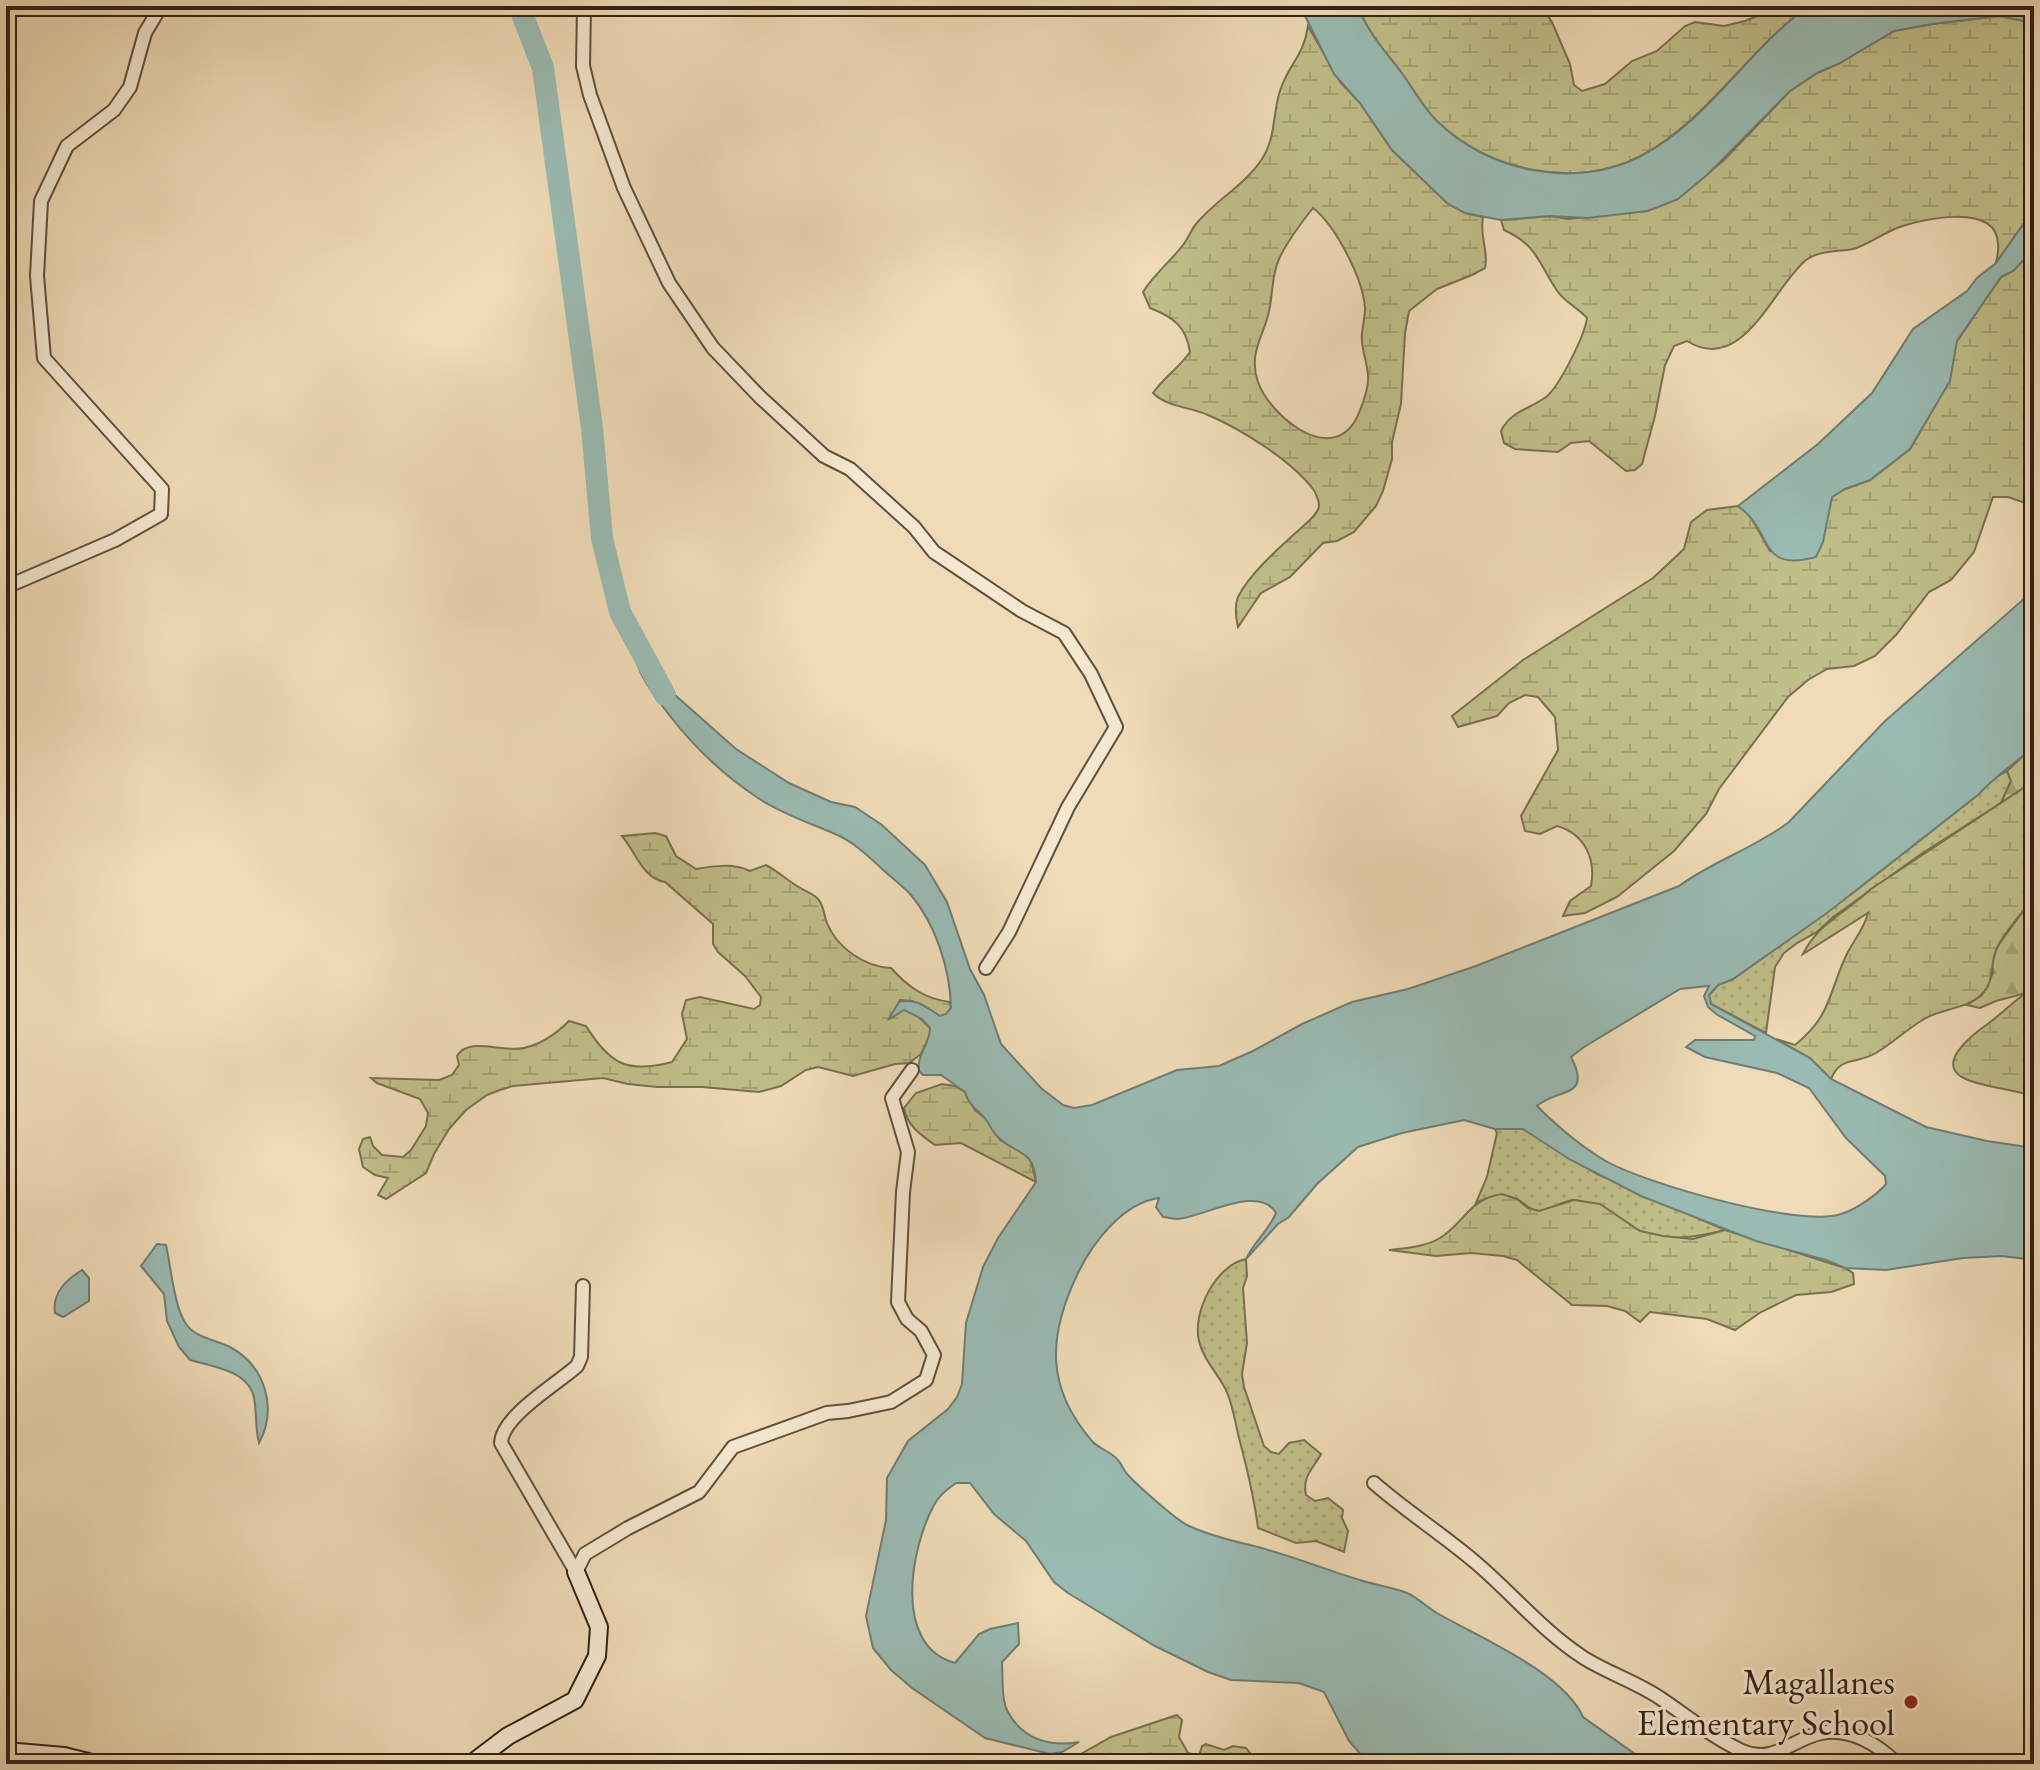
<svg xmlns="http://www.w3.org/2000/svg" width="2040" height="1770" font-family="'EB Garamond',serif">
  <style>
    .grass { fill: url(#grass-dots); stroke: #797050; stroke-width: 2 }
    .forest { fill: url(#forest-firs); stroke: #797050; stroke-width: 2 }
    .wetland { fill: url(#wetland-marsh); stroke: #797050; stroke-width: 2; fill-rule: evenodd }
    .water { fill: #9abbb2; stroke: #707d74; stroke-width: 2; fill-rule: evenodd }
    .lines { fill: none; stroke-linecap: round; stroke-linejoin: round }
    .river { stroke: #9abbb2; stroke-width: 22 }
    .street-casing { stroke: #61503f; stroke-width: 16 }
    .secondary-casing { stroke: #322117; stroke-width: 20 }
    .street { stroke: #f5e8d0; stroke-width: 12 }
    .secondary { stroke: #f5e8d0; stroke-width: 16 }
    .poi-dot { fill: #8f2418; stroke: #f5e8d0; stroke-width: 3 }
    .labels { text-anchor: middle; dominant-baseline: central; stroke-width: 6; stroke-linejoin: round; paint-order: stroke }
    .poi-label { font-size: 36px; fill: #322117; stroke: #f5e8d0; text-anchor: end }
  </style>
  <defs>
    <pattern id="grass-dots" width="8" height="8" patternUnits="userSpaceOnUse" patternTransform="scale(2)"><rect width="8" height="8" fill="#c0be89"/><path d="M2 2h.1M6 6h.1" fill="none" stroke="#a5a376" stroke-width="1.8" stroke-linecap="round"/></pattern>
    <pattern id="forest-firs" width="22" height="20" patternUnits="userSpaceOnUse" patternTransform="scale(2)"><rect width="22" height="20" fill="#c0be89"/><path d="M5 1l3.5 6h-7zM16 11l3.5 6h-7z" fill="#a5a376"/></pattern>
    <pattern id="wetland-marsh" width="20" height="14" patternUnits="userSpaceOnUse" patternTransform="scale(2)"><rect width="20" height="14" fill="#c0be89"/><path d="M1 5h8M5 5V1M11 12h8M15 12V8" fill="none" stroke="#a5a376"/></pattern>
  </defs>
  <rect width="100%" height="100%" fill="#efdbb7"/>
  <filter id="stains"><feTurbulence type="fractalNoise" baseFrequency=".0025" numOctaves="4"/><feColorMatrix values="0 0 0 0 .2 0 0 0 0 .09 0 0 0 0 .02 0 0 0 .5 -.17"/></filter>
  <radialGradient id="worn" r=".72"><stop offset=".6" stop-color="#630" stop-opacity="0"/><stop offset="1" stop-color="#630" stop-opacity=".3"/></radialGradient>
  <g class="grass">
    <polygon points="2007,771 2011,781 2001,803 1921,854 1833,917 1817,932 1797,943 1784,953 1775,967 1766,1033 1711,1004 1709,995 1718,985 1733,979 1853,893 1979,794 1994,778"/>
    <path d="M1495,1129H1523L1597,1174L1725,1230C1698,1237 1668,1242 1640,1231C1623,1224 1594,1200 1573,1200C1561,1201 1550,1211 1538,1211C1528,1210 1525,1203 1517,1199C1503,1194 1487,1196 1476,1203L1487,1177L1497,1133Z"/>
    <path d="M1246,1259L1247,1276L1243,1288L1247,1343L1242,1374L1244,1387L1264,1446L1271,1452L1279,1454L1289,1443L1304,1440L1321,1454C1313,1469 1302,1476 1306,1495L1315,1501L1328,1498L1343,1510L1342,1518L1348,1531L1344,1552L1316,1541L1296,1543L1258,1528C1254,1497 1247,1468 1239,1438C1235,1422 1233,1405 1226,1390C1218,1374 1203,1359 1199,1341C1192,1312 1216,1265 1246,1259Z"/>
  </g>
  <g class="forest">
    <polygon points="2034,746 2034,781 2001,803 2011,781 2007,771"/>
    <polygon points="2034,896 2034,991 1996,1001 1980,1008 1967,1005 1982,995 1993,973 1992,963 1997,947"/>
  </g>
  <g class="wetland">
    <path d="M1358,6H1541L1552,22L1570,64L1574,85L1582,91L1605,84L1632,61L1657,51L1685,26L1695,22L1724,26L1745,21L1782,6H1809C1747,50 1709,119 1641,156C1577,190 1487,171 1437,121C1423,108 1413,88 1401,72C1385,51 1367,32 1358,6Z"/>
    <path d="M2000,16L2034,23V209L1996,263C1997,257 1999,250 1998,244C1997,202 1921,219 1897,228C1884,233 1865,246 1853,249C1838,252 1819,250 1806,260C1773,287 1743,376 1687,341L1674,346L1665,365L1655,416L1642,464L1635,470L1626,471L1589,441L1571,443L1558,452L1515,449L1504,443L1501,431C1511,411 1528,410 1546,397C1559,387 1585,335 1587,318C1578,308 1565,302 1558,292C1539,265 1538,245 1504,230L1501,220L1550,216L1568,219L1647,211L1678,199L1724,160L1790,91L1817,73L1838,64L1894,31L1932,24Z"/>
    <path d="M1308,26L1340,82L1360,103L1392,150L1447,203L1465,213L1483,217C1479,237 1489,251 1485,268L1472,275L1437,289L1409,311L1405,333L1401,404L1392,442V459L1383,491L1376,506L1354,532L1337,541L1323,543L1290,577L1261,593L1238,627C1236,618 1234,606 1238,597C1250,573 1280,547 1300,529C1306,523 1318,515 1319,506C1319,501 1316,493 1313,489C1292,461 1241,429 1208,415C1190,407 1167,407 1153,393C1164,377 1179,368 1190,352C1186,326 1173,317 1150,308L1143,292C1154,274 1170,262 1183,245C1188,239 1191,230 1196,224C1216,200 1245,185 1262,159C1277,136 1272,111 1281,88C1290,63 1304,55 1308,26ZM1313,208C1336,226 1363,279 1365,308C1365,316 1363,325 1362,333C1360,349 1369,364 1368,380C1368,391 1360,412 1355,421C1328,465 1269,414 1258,382C1247,351 1267,332 1270,306C1273,290 1272,274 1279,259C1287,242 1301,223 1313,208Z"/>
    <path d="M2034,249V506L2008,497H1993L1974,552L1951,580L1929,592L1896,635L1875,656L1854,666L1827,669L1808,680L1788,697L1719,789L1706,814L1674,851L1617,897L1585,913L1563,916L1570,901L1591,886C1596,859 1585,834 1557,826L1540,834L1525,831L1521,816L1558,750L1555,717L1538,697L1525,695L1509,703L1497,716L1458,727L1452,716L1523,660L1653,578L1684,549L1691,522L1707,510L1738,506L1749,514L1770,551L1827,514L1832,497L1845,489L1870,480L1910,449L1936,404L1957,341L2001,277L2013,271Z"/>
    <path d="M2034,781C2034,799 2037,889 2032,898C2022,915 2005,930 1997,948C1989,964 1996,980 1982,994C1967,1009 1944,1008 1926,1018C1908,1028 1893,1043 1876,1053C1856,1065 1841,1055 1831,1079L1810,1058L1776,1039L1795,1045C1830,1017 1828,996 1845,958C1852,942 1864,930 1868,913L1803,954C1818,923 1847,912 1871,889Z"/>
    <path d="M655,833L666,836L676,856L696,869C714,866 733,863 750,871L766,865C777,871 786,879 797,886C803,890 814,894 818,899C824,905 824,916 827,923C837,948 865,967 891,968C908,987 925,999 950,1002L951,1011L937,1020L912,1001L900,1000L895,1010C911,1006 919,1018 930,1028V1036L921,1054L909,1063L895,1064L853,1076L818,1067L806,1070L781,1086L759,1092L702,1087H657L628,1084L603,1078L513,1086L500,1090L487,1095L466,1110L449,1129L434,1154L426,1173L386,1199L378,1195L388,1178L375,1175L363,1167L359,1149L363,1139L370,1137L373,1146L382,1155L403,1157L411,1150L426,1126L428,1113L420,1099L377,1083L371,1078L439,1080L452,1075L459,1065L457,1056C469,1036 502,1053 524,1048C542,1044 556,1034 569,1021L586,1026C610,1064 627,1074 672,1062L687,1039L682,1014L686,1000L700,997L754,1009L760,1005L761,997L745,976L718,952L713,944V924L665,882C642,878 636,852 622,836Z"/>
    <path d="M2034,991V1096C2014,1090 1986,1087 1968,1080C1931,1066 1973,1034 1989,1023C2001,1014 2011,1004 2023,995Z"/>
    <path d="M942,1084L955,1086L965,1092L975,1110L986,1119L1000,1140L1022,1151L1031,1161L1036,1182L961,1143L935,1145C921,1135 907,1126 904,1108L916,1093Z"/>
    <path d="M1502,1194L1517,1199L1528,1208L1539,1211L1574,1200L1600,1204L1640,1231L1663,1236L1693,1239L1725,1230L1845,1268L1853,1273L1854,1284L1831,1292L1796,1295L1761,1312L1735,1330L1707,1319L1650,1312L1640,1322L1625,1311L1607,1306L1572,1305L1517,1260L1503,1256L1471,1253L1436,1256L1389,1250C1406,1248 1425,1247 1440,1238C1465,1222 1469,1199 1502,1194Z"/>
    <polygon points="1177,1715 1182,1720 1179,1737 1188,1753 1199,1756 1202,1746 1206,1744 1224,1750 1233,1746 1246,1748 1259,1764 1083,1764 1081,1754 1111,1737"/>
  </g>
  <g class="water">
    <path d="M1300,6H1358C1367,32 1385,51 1401,72C1413,88 1423,108 1437,121C1488,172 1576,190 1641,156C1710,120 1747,50 1809,6H2034V23L1999,16L1932,24L1894,31L1838,64L1817,73L1790,91L1708,174L1678,199L1658,207L1647,211L1588,218L1550,216L1501,220L1465,213L1447,203L1392,150L1360,103L1334,74Z"/>
    <path d="M2034,209V249L2013,271L2001,277L1957,341L1950,381L1910,449L1870,480L1845,489L1832,497L1823,542L1816,557C1757,573 1774,531 1738,506L1818,444L1872,393L1913,329L1967,291L1977,278L1996,263Z"/>
    <path d="M2034,590V746C2016,763 1995,776 1979,794L1827,913L1733,979L1718,985L1709,995L1711,1004L1810,1058L1831,1079L1926,1127L1987,1141L2034,1148V1260L2002,1256L1963,1258L1886,1270L1845,1268L1826,1260L1756,1241L1641,1196L1569,1159L1523,1129H1495L1464,1120L1402,1133L1358,1147L1317,1184L1289,1217L1278,1224L1246,1259C1254,1242 1269,1230 1276,1213C1259,1183 1202,1218 1177,1219C1172,1219 1168,1217 1163,1217L1156,1207L1159,1198C1123,1203 1093,1242 1078,1273C1048,1335 1045,1387 1092,1441C1099,1449 1110,1451 1117,1459C1121,1463 1123,1469 1127,1474C1137,1485 1174,1518 1187,1525C1208,1535 1228,1540 1250,1545C1287,1554 1324,1569 1360,1580C1375,1585 1392,1587 1407,1593C1418,1598 1427,1607 1437,1613C1478,1637 1563,1672 1583,1717L1649,1764H1369L1349,1741L1324,1692L1299,1683L1231,1680L1208,1672L1155,1646L1068,1593L1054,1582L1026,1541L994,1514L970,1483H956C948,1489 939,1495 934,1505C911,1547 892,1646 955,1663L979,1634L990,1629L1018,1623L1019,1644L1002,1662C1003,1676 1001,1700 1008,1712C1023,1740 1051,1747 1079,1742L1062,1752L1050,1754L985,1738L912,1688L891,1670L873,1648L866,1616L886,1520L887,1478L908,1441L948,1409L957,1397L962,1384L966,1323L983,1267L998,1238L1036,1182C1034,1148 1015,1155 998,1137C993,1133 991,1127 987,1121C979,1110 969,1107 965,1092L941,1075H923L919,1071C916,1056 930,1044 930,1028L922,1019L904,1010L888,1020L899,1002C917,998 926,1007 940,1016L946,1014L951,1008C950,969 936,925 911,895C902,885 889,876 879,866C866,854 852,841 835,834C810,823 782,814 758,798C725,776 694,747 670,716C653,694 637,675 633,647L666,687L736,749L789,783L831,802L855,807L882,825L925,865L947,902L970,969L984,995L1001,1044L1041,1088L1063,1105L1074,1108L1092,1105L1177,1070L1219,1066L1253,1051L1302,1024L1352,1002L1408,989L1476,966L1679,886C1713,861 1755,848 1789,822L1884,722ZM1709,986L1704,996L1708,1007L1716,1014L1755,1036L1754,1040H1695L1686,1047L1705,1057L1777,1073L1809,1088L1846,1138L1885,1176L1886,1184C1877,1195 1855,1210 1841,1214C1799,1228 1643,1183 1604,1160C1579,1145 1558,1127 1537,1106C1557,1088 1593,1099 1571,1057L1584,1047L1680,989Z"/>
    <path d="M157,1244L166,1245C171,1267 174,1307 186,1324C197,1339 215,1339 230,1347C265,1366 278,1408 259,1443C255,1428 257,1413 254,1398C249,1371 212,1366 190,1360L179,1347L167,1321L164,1294L141,1266Z"/>
    <path d="M82,1270L89,1278V1301L63,1317L55,1313C52,1293 66,1280 82,1270Z"/>
  </g>
  <g class="lines">
    <polyline class="river" points="519,6 543,68 592,428 602,538 620,612 665,695"/>
    <g class="street-casing">
      <g id="street">
        <polyline points="584,6 583,66 590,95 624,188 669,283 713,348 760,397 824,456 850,469 914,527 934,552 1022,611 1064,633 1091,674 1116,727 1068,807 1009,932 986,968"/>
        <polyline points="6,587 115,540 161,514 162,489 44,358 37,276 41,201 67,146 114,110 130,87 145,33 161,6"/>
        <path d="M1374,1483C1406,1511 1442,1534 1475,1562C1512,1593 1543,1632 1584,1658C1608,1673 1636,1682 1660,1698C1687,1716 1712,1737 1742,1751C1773,1765 1792,1739 1821,1733C1850,1727 1879,1745 1897,1764"/>
        <polyline points="576,1572 585,1554 628,1528 699,1492 733,1447 827,1413 848,1411 891,1402 926,1380 934,1355 921,1331 907,1319 898,1302 903,1192 908,1152 892,1098 912,1070"/>
        <path d="M576,1572L501,1443C502,1416 557,1384 577,1366L581,1357L583,1286"/>
      </g>
    </g>
    <g class="secondary-casing">
      <g id="secondary">
        <polyline points="6,1751 64,1756 96,1764"/>
        <polyline points="471,1764 508,1736 575,1700 597,1656 599,1627 576,1572"/>
      </g>
    </g>
    <use href="#street" class="street"/>
    <use href="#secondary" class="secondary"/>
  </g>
  <circle class="poi-dot" cx="1911" cy="1702" r="8"/>
  <g class="labels">
    <g class="poi-label">
      <text x="1895" y="1681">Magallanes<tspan x="1895" dy="41">Elementary School</tspan></text>
    </g>
  </g>
  <rect width="2040" height="1770" fill="none" stroke="#efdbb7" stroke-width="32"/>
  <rect x="8" y="8" width="2024" height="1754" fill="none" stroke="#322117" stroke-width="4"/>
  <rect x="16" y="16" width="2008" height="1738" fill="none" stroke="#322117" stroke-width="2"/>
  <rect width="100%" height="100%" filter="url(#stains)"/>
  <rect width="100%" height="100%" fill="url(#worn)"/>
</svg>
